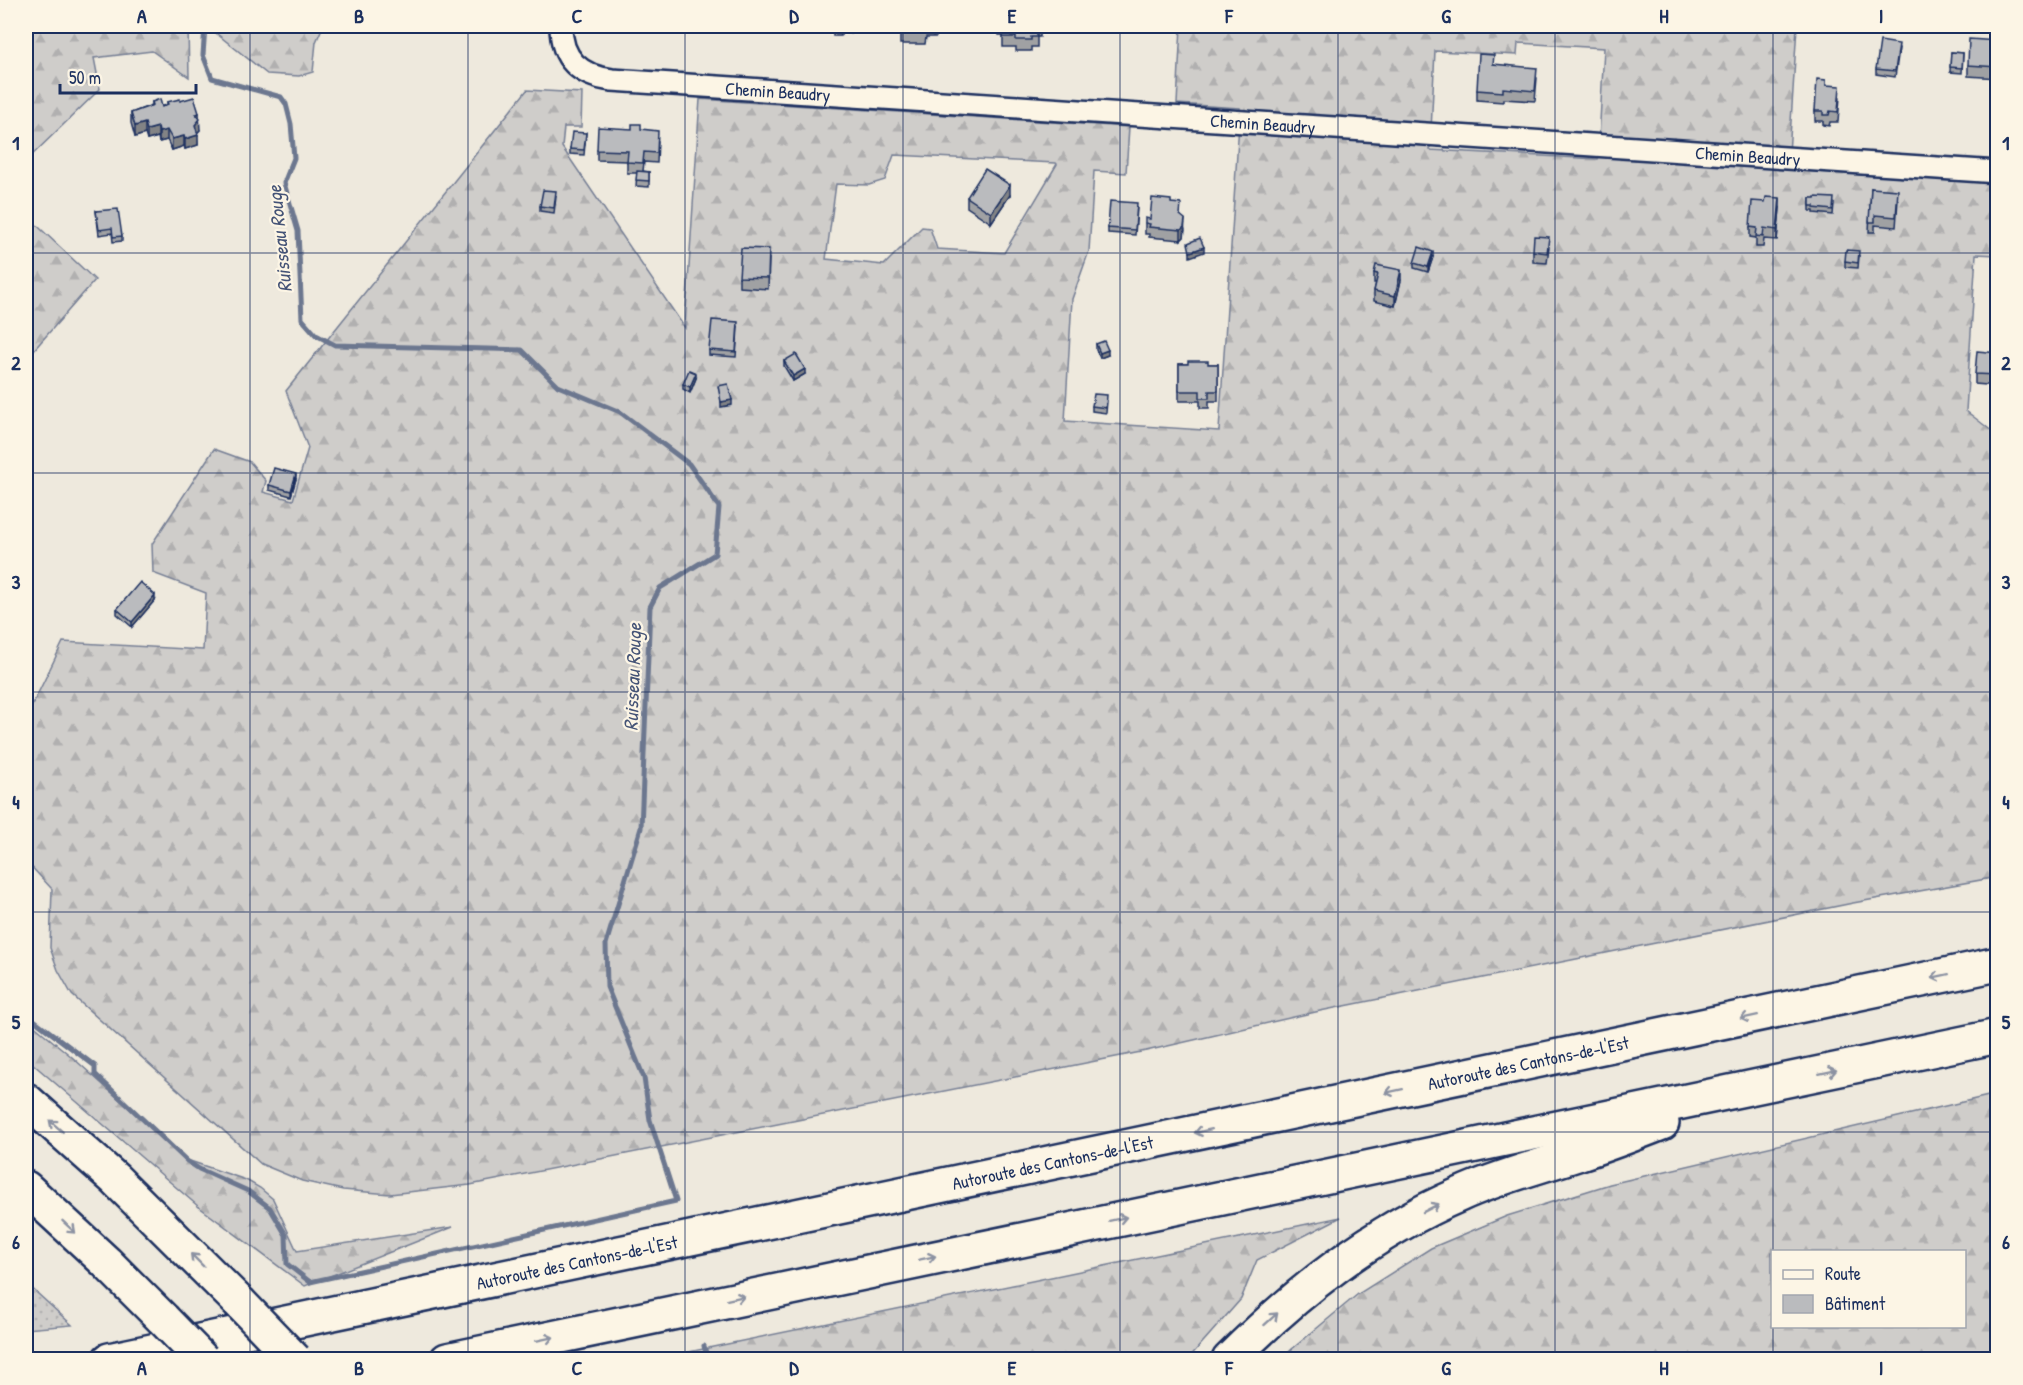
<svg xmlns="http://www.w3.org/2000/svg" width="2023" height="1385" font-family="'Patrick Hand',sans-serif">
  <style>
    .grass { fill: url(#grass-dots); stroke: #757e94; stroke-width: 1.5 }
    .forest { fill: url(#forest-firs); stroke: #757e94; stroke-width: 1.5; fill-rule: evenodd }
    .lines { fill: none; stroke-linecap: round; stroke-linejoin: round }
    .stream { stroke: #6c778f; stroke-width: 5 }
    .street-casing { stroke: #1b2f5e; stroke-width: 26 }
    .highway-casing { stroke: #1b2f5e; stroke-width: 38 }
    .street { stroke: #fcf5e5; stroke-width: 21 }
    .highway { stroke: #fcf5e5; stroke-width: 33 }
    .highway-bridge-casing { stroke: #1b2f5e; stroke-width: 38; stroke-linecap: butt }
    .highway-bridge { stroke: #fcf5e5; stroke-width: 33 }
    .wall { fill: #a0a1a3; stroke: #1b2f5e; stroke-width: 1.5 }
    .shaded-wall { fill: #828385; stroke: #1b2f5e; stroke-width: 1.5 }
    .building { fill: #babbbe; stroke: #1b2f5e; stroke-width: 1.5 }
    .oneway { stroke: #8c92a2 }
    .grid { fill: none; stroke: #1b2f5e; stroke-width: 1.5; stroke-opacity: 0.55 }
    .labels { text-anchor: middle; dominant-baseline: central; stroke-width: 4.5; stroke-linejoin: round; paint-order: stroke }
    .street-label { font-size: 18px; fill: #1b2f5e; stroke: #fcf5e5 }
    .water-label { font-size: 20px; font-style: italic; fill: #445376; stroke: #fcf5e5 }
    .neatline { fill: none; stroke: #1b2f5e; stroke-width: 2 }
    .grid-label { font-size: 20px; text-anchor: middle; font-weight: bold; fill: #1b2f5e }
  </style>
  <defs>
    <pattern id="grass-dots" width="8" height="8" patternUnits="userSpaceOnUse" patternTransform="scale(1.5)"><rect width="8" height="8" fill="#cfcdca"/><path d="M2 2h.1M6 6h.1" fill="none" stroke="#b1b0b0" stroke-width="1.8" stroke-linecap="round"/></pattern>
    <pattern id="forest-firs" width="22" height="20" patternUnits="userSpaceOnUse" patternTransform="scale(1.5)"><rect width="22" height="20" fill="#cfcdca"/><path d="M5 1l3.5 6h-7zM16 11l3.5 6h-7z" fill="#b1b0b0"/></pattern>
  </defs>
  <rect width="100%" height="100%" fill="#eee9dd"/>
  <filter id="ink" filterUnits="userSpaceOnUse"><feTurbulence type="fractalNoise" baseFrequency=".0167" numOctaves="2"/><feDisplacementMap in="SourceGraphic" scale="12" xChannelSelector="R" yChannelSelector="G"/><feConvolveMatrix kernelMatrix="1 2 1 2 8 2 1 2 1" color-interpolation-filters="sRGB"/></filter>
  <g filter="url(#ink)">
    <polygon class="grass" points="26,1283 72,1325 26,1329"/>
    <g class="forest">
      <polygon points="26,26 323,26 316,42 313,72 299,76 267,74 207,26 188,28 189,77 152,51 94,58 100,89 26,161"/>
      <path d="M1181,26H1797L1788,170L1997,183V255L1976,254L1966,411L1997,435V877L1853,903L1320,1011L1146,1051L470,1185L390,1194L343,1190L302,1181L261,1164L72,995L58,970L50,948L52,889L26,861V718L63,642L203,650L206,593L153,573L152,544L214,449L250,462L266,481L263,492L293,500L308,448L286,391L527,90L582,93L581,127H564L562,147L685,328L700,99L1129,127L1126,173L1094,171L1089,251L1072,299L1065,421L1219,431L1240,108L1177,104ZM1518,43L1604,48L1598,159L1430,150L1435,51L1517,55ZM894,155L1056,163L1057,164L1004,253L937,249L930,228L922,227L884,265L826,259L836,184L869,185L885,180Z"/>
      <polygon points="26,215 95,280 26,359"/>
      <polygon points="26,1019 72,1057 187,1160 246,1180 260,1188 273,1199 297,1251 453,1227 305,1286 199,1207 26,1058"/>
      <path d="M1997,1094V1359H1282L1292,1349L1358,1294L1431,1248L1507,1216L1610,1184ZM1772,1252H1964V1326H1772Z"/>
      <polygon points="1341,1217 1257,1260 1241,1299 1188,1359 655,1359"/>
    </g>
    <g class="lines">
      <g class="stream">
        <polyline points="26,1014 95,1066 95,1074 187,1161 199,1169 248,1191 270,1208 286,1235 287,1264 310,1282 676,1201 650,1120 644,1078 607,987 606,944 641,828 650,607 660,588 715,554 719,507 689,464 620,412 558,386 522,350 335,345 316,335 302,319 298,231 284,183 294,158 291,124 286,104 281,97 212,78 203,55 205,26"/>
        <polyline points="704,1346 708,1360"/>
      </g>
      <g class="street-casing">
        <g id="street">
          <path id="s1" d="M561,26C561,59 580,76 612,80L1998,172"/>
        </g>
      </g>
      <g class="highway-casing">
        <g id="highway">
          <polyline points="26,1100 115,1179 239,1302"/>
          <polyline points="26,1188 106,1262 163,1319"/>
          <path id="s2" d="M109,1360L1998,964"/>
          <polyline points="447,1360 1998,1036"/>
          <path d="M1229,1360C1297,1292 1372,1232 1461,1194C1498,1177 1538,1167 1577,1154C1605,1145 1634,1134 1662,1123"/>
        </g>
      </g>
      <use href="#street" class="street"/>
      <use href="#highway" class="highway"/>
      <g class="highway-bridge-casing">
        <g id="highway-bridge">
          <polyline points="239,1302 295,1360"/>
          <polyline points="163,1319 203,1360"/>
        </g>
      </g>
      <use href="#highway-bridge" class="highway-bridge"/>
    </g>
    <g class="wall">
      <polygon points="821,26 854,26 854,33 841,32 841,36 833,36 833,32 821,32"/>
      <polygon points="900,26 936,26 936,37 926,37 925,44 900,44"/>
      <polygon points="999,26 1040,26 1040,37 1037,37 1037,47 1031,47 1031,51 1016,51 1016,47 1003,47 1003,35 999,35"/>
      <rect x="1057" y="26" width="14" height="2"/>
      <polygon points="1998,41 1998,78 1968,76 1968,65"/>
      <polygon points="1899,49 1895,77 1876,74 1876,69"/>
      <polygon points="1951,52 1963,53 1962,73 1950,72"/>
      <polygon points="1494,64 1537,78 1535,101 1503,99 1503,102 1477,100 1477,90"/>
      <polygon points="1826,85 1840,97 1838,122 1830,122 1829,126 1823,125 1823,121 1815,121 1815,111"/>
      <polygon points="180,101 200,130 197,133 198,145 185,149 184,146 172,150 167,140 159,142 158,137 147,140 145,134 135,137 131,123 131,113 152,105 152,102 162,107 167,105 167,102"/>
      <polygon points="641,129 658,141 657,163 644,162 643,171 649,172 649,187 636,186 637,173 627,173 627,161 597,160 597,150"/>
      <polygon points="586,133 584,155 570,154 570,149"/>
      <polygon points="1871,188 1898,200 1896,227 1875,225 1875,232 1869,232"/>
      <polygon points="1010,195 991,223 967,207 967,197"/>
      <polygon points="556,197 554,213 540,211 540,206"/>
      <polygon points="1810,198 1834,203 1833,215 1814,213 1814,211 1810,211"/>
      <polygon points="1171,203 1181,216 1185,230 1184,237 1181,240 1149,237 1149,234 1145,234 1145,223"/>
      <polygon points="1137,208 1135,235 1108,233 1108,228"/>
      <polygon points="1780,208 1777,240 1764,239 1763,247 1756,247 1756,238 1750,237 1750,227"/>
      <polygon points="96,211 122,236 122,241 113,242 112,233 99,235"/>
      <polygon points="1549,247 1547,263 1533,262 1533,251"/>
      <polygon points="1859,256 1858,268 1845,267 1845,261"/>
      <polygon points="1433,257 1428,272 1414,268 1414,263"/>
      <polygon points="769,259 768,289 739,287 739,277"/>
      <polygon points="1374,273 1401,280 1395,306 1374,301 1374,291 1376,283 1374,283"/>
      <polygon points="738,327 736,357 709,355 709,350"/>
      <polygon points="1096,344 1108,355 1100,358 1096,350"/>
      <polygon points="1998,353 1998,386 1975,384 1975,374"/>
      <polygon points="784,361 805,374 793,381 784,366"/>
      <polygon points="1179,364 1218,364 1218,401 1209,401 1209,408 1200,408 1200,401 1179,401"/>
      <polygon points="696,378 690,393 683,389 683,384"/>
      <polygon points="1107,401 1106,413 1092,411 1092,406"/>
      <polygon points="296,479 291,496 269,490 269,485"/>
      <polygon points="155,600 132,627 117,614 117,609"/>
    </g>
    <g class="shaded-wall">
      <polygon points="199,113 200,130 195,135 196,114"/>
      <polygon points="145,123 145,134 135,137 135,126"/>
      <polygon points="158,127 158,137 147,140 147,130"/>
      <polygon points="167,130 167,140 159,142 159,132"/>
      <polygon points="198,135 198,145 185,149 185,139"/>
      <polygon points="184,136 184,146 172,150 172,139"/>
      <polygon points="1010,185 1010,195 991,223 991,213"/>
      <polygon points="1780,198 1780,208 1777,240 1777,230"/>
      <polygon points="1185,219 1184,237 1181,240 1181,230"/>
      <polygon points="1204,247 1204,252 1190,257 1190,252"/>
      <polygon points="1433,252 1433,257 1428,272 1428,267"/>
      <polygon points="1401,270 1401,280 1395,306 1395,296"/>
      <polygon points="1108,350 1108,355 1100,358 1100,353"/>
      <polygon points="805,369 805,374 793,381 793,376"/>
      <polygon points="696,373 696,378 690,393 690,387"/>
      <polygon points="732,400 732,405 721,407 721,402"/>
      <polygon points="296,474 296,479 291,496 291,491"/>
      <polygon points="155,595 155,600 132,627 132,622"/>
    </g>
    <g class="building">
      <polygon points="900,26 936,26 936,27 926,26 925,34 900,33"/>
      <polygon points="1003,26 1040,26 1037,26 1037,37 1031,37 1031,40 1016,40 1016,37 1003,37"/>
      <polygon points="1969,39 1998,41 1998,67 1968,65"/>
      <polygon points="1880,41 1899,44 1895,71 1876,69"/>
      <polygon points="1951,52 1963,53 1962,68 1950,67"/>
      <polygon points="1479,54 1494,55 1493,64 1537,68 1535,91 1503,88 1503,92 1477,90"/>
      <polygon points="1817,79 1826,80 1826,85 1840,86 1838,112 1830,111 1829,115 1823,115 1823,111 1815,111"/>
      <polygon points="194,97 199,113 196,114 200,119 195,125 198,135 185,139 184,136 172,139 167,130 159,132 158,127 147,130 145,123 135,126 131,113 153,105 152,102 160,99 162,107 168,104 167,102 180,99 180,101"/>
      <polygon points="632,124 641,124 641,129 658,131 657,153 644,152 643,163 627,162 628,151 597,150 598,127 632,129"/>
      <polygon points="572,132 586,133 584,150 570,149"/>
      <polygon points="985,169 1010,185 991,213 967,197"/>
      <polygon points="637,171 649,172 649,181 636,180"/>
      <polygon points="1871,188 1898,190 1896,217 1875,215 1875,222 1869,222"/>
      <polygon points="543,190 556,191 554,208 540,206"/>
      <polygon points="1766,197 1780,198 1777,230 1764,228 1763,237 1756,236 1757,228 1750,227 1752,201 1765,202"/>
      <polygon points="1815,197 1834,198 1833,210 1814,208 1814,206 1810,206 1810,198 1815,198"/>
      <polygon points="1152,198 1171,200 1171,203 1181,204 1180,215 1185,219 1184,227 1181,230 1149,227 1150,224 1145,223 1145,218 1150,219"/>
      <polygon points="1110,201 1137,203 1135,230 1108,228"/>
      <polygon points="118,209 122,236 113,237 112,228 99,230 96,211"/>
      <polygon points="1534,236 1549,237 1547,253 1533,251"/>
      <polygon points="1200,238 1204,247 1190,252 1188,243"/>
      <polygon points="1419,247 1433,252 1428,267 1414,263"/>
      <polygon points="741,248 769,249 768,278 739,277"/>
      <polygon points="1846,250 1859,251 1858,263 1845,261"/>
      <polygon points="1376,265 1401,270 1395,296 1374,291 1378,274 1374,273"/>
      <polygon points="712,320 738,322 736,352 709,350"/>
      <polygon points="1104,341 1108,350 1100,353 1096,344"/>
      <polygon points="1977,351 1998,353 1998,375 1975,374"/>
      <polygon points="796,354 805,369 793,376 784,361"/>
      <polygon points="1188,361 1208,361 1208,364 1218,364 1218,391 1209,391 1209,398 1200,398 1200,391 1179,391 1179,364 1188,364"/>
      <polygon points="689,370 696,373 690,387 683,384"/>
      <polygon points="728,384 732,400 721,402 718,386"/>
      <polygon points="1094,394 1107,395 1106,408 1092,406"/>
      <polygon points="274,468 296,474 291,491 269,485"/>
      <polygon points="140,582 155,595 132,622 117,609"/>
    </g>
    <defs><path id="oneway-shaft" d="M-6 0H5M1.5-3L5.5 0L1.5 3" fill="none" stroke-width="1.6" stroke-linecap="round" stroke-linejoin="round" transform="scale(1.5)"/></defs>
    <g class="oneway">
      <use href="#oneway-shaft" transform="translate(1940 976) rotate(168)"/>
      <use href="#oneway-shaft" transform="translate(1749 1017) rotate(168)"/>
      <use href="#oneway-shaft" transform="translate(1828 1072) rotate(-12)"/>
      <use href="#oneway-shaft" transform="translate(1394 1091) rotate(168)"/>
      <use href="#oneway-shaft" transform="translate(56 1126) rotate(-139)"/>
      <use href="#oneway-shaft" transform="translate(1203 1131) rotate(168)"/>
      <use href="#oneway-shaft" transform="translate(1431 1208) rotate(-27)"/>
      <use href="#oneway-shaft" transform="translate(1118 1219) rotate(-12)"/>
      <use href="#oneway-shaft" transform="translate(69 1227) rotate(43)"/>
      <use href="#oneway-shaft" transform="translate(927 1258) rotate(-12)"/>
      <use href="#oneway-shaft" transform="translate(197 1260) rotate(-135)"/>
      <use href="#oneway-shaft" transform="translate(736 1298) rotate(-12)"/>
      <use href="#oneway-shaft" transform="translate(1271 1319) rotate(-42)"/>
      <use href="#oneway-shaft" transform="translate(545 1339) rotate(-12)"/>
    </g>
  </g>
  <path class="grid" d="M250,26V1360M468,26V1360M685,26V1360M903,26V1360M1120,26V1360M1338,26V1360M1555,26V1360M1773,26V1252M26,253H1998M26,473H1998M26,692H1998M26,912H1998M26,1132H1998M1773,1326V1360"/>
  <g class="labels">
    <g class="street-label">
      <text stroke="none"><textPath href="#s1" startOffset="249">Chemin Beaudry</textPath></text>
      <text stroke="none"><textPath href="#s1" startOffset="735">Chemin Beaudry</textPath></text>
      <text stroke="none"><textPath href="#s1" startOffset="1221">Chemin Beaudry</textPath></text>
      <text stroke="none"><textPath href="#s2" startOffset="1450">Autoroute des Cantons-de-l'Est</textPath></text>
      <text stroke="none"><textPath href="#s2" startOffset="964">Autoroute des Cantons-de-l'Est</textPath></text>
      <text stroke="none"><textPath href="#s2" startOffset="478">Autoroute des Cantons-de-l'Est</textPath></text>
    </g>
    <g class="water-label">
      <text transform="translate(279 239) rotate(-96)">Ruisseau Rouge</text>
      <text transform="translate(632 677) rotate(-88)">Ruisseau Rouge</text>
    </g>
  </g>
  <rect width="2023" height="1385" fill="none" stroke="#fcf5e5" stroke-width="66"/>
  <rect x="1771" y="1250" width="195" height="78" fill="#fcf5e5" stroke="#a2a6af" stroke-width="1.5"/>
  <rect x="1783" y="1270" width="30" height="9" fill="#fcf5e5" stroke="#a2a6af" stroke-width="1.5"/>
  <text x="1825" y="1280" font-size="18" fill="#1b2f5e">Route</text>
  <rect x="1783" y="1295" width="30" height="18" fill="#babbbe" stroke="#a2a6af" stroke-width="1.5"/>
  <text x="1825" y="1310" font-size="18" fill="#1b2f5e">Bâtiment</text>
  <path d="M60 84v9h136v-9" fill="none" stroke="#1b2f5e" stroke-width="3"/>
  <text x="69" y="84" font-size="18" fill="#1b2f5e" stroke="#fcf5e5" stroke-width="4.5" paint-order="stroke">50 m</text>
  <rect x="33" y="33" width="1957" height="1319" class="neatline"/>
  <g class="grid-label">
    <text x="142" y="23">A</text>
    <text x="359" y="23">B</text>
    <text x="577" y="23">C</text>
    <text x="794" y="23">D</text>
    <text x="1012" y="23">E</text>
    <text x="1229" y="23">F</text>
    <text x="1446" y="23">G</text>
    <text x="1664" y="23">H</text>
    <text x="1881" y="23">I</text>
    <text x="16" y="150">1</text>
    <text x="2006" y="150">1</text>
    <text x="16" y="370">2</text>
    <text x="2006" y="370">2</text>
    <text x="16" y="589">3</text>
    <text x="2006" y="589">3</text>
    <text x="16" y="809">4</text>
    <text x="2006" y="809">4</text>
    <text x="16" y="1029">5</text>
    <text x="2006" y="1029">5</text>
    <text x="16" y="1249">6</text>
    <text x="2006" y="1249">6</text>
    <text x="142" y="1375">A</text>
    <text x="359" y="1375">B</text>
    <text x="577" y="1375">C</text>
    <text x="794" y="1375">D</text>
    <text x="1012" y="1375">E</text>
    <text x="1229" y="1375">F</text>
    <text x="1446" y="1375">G</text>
    <text x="1664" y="1375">H</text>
    <text x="1881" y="1375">I</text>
  </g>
</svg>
